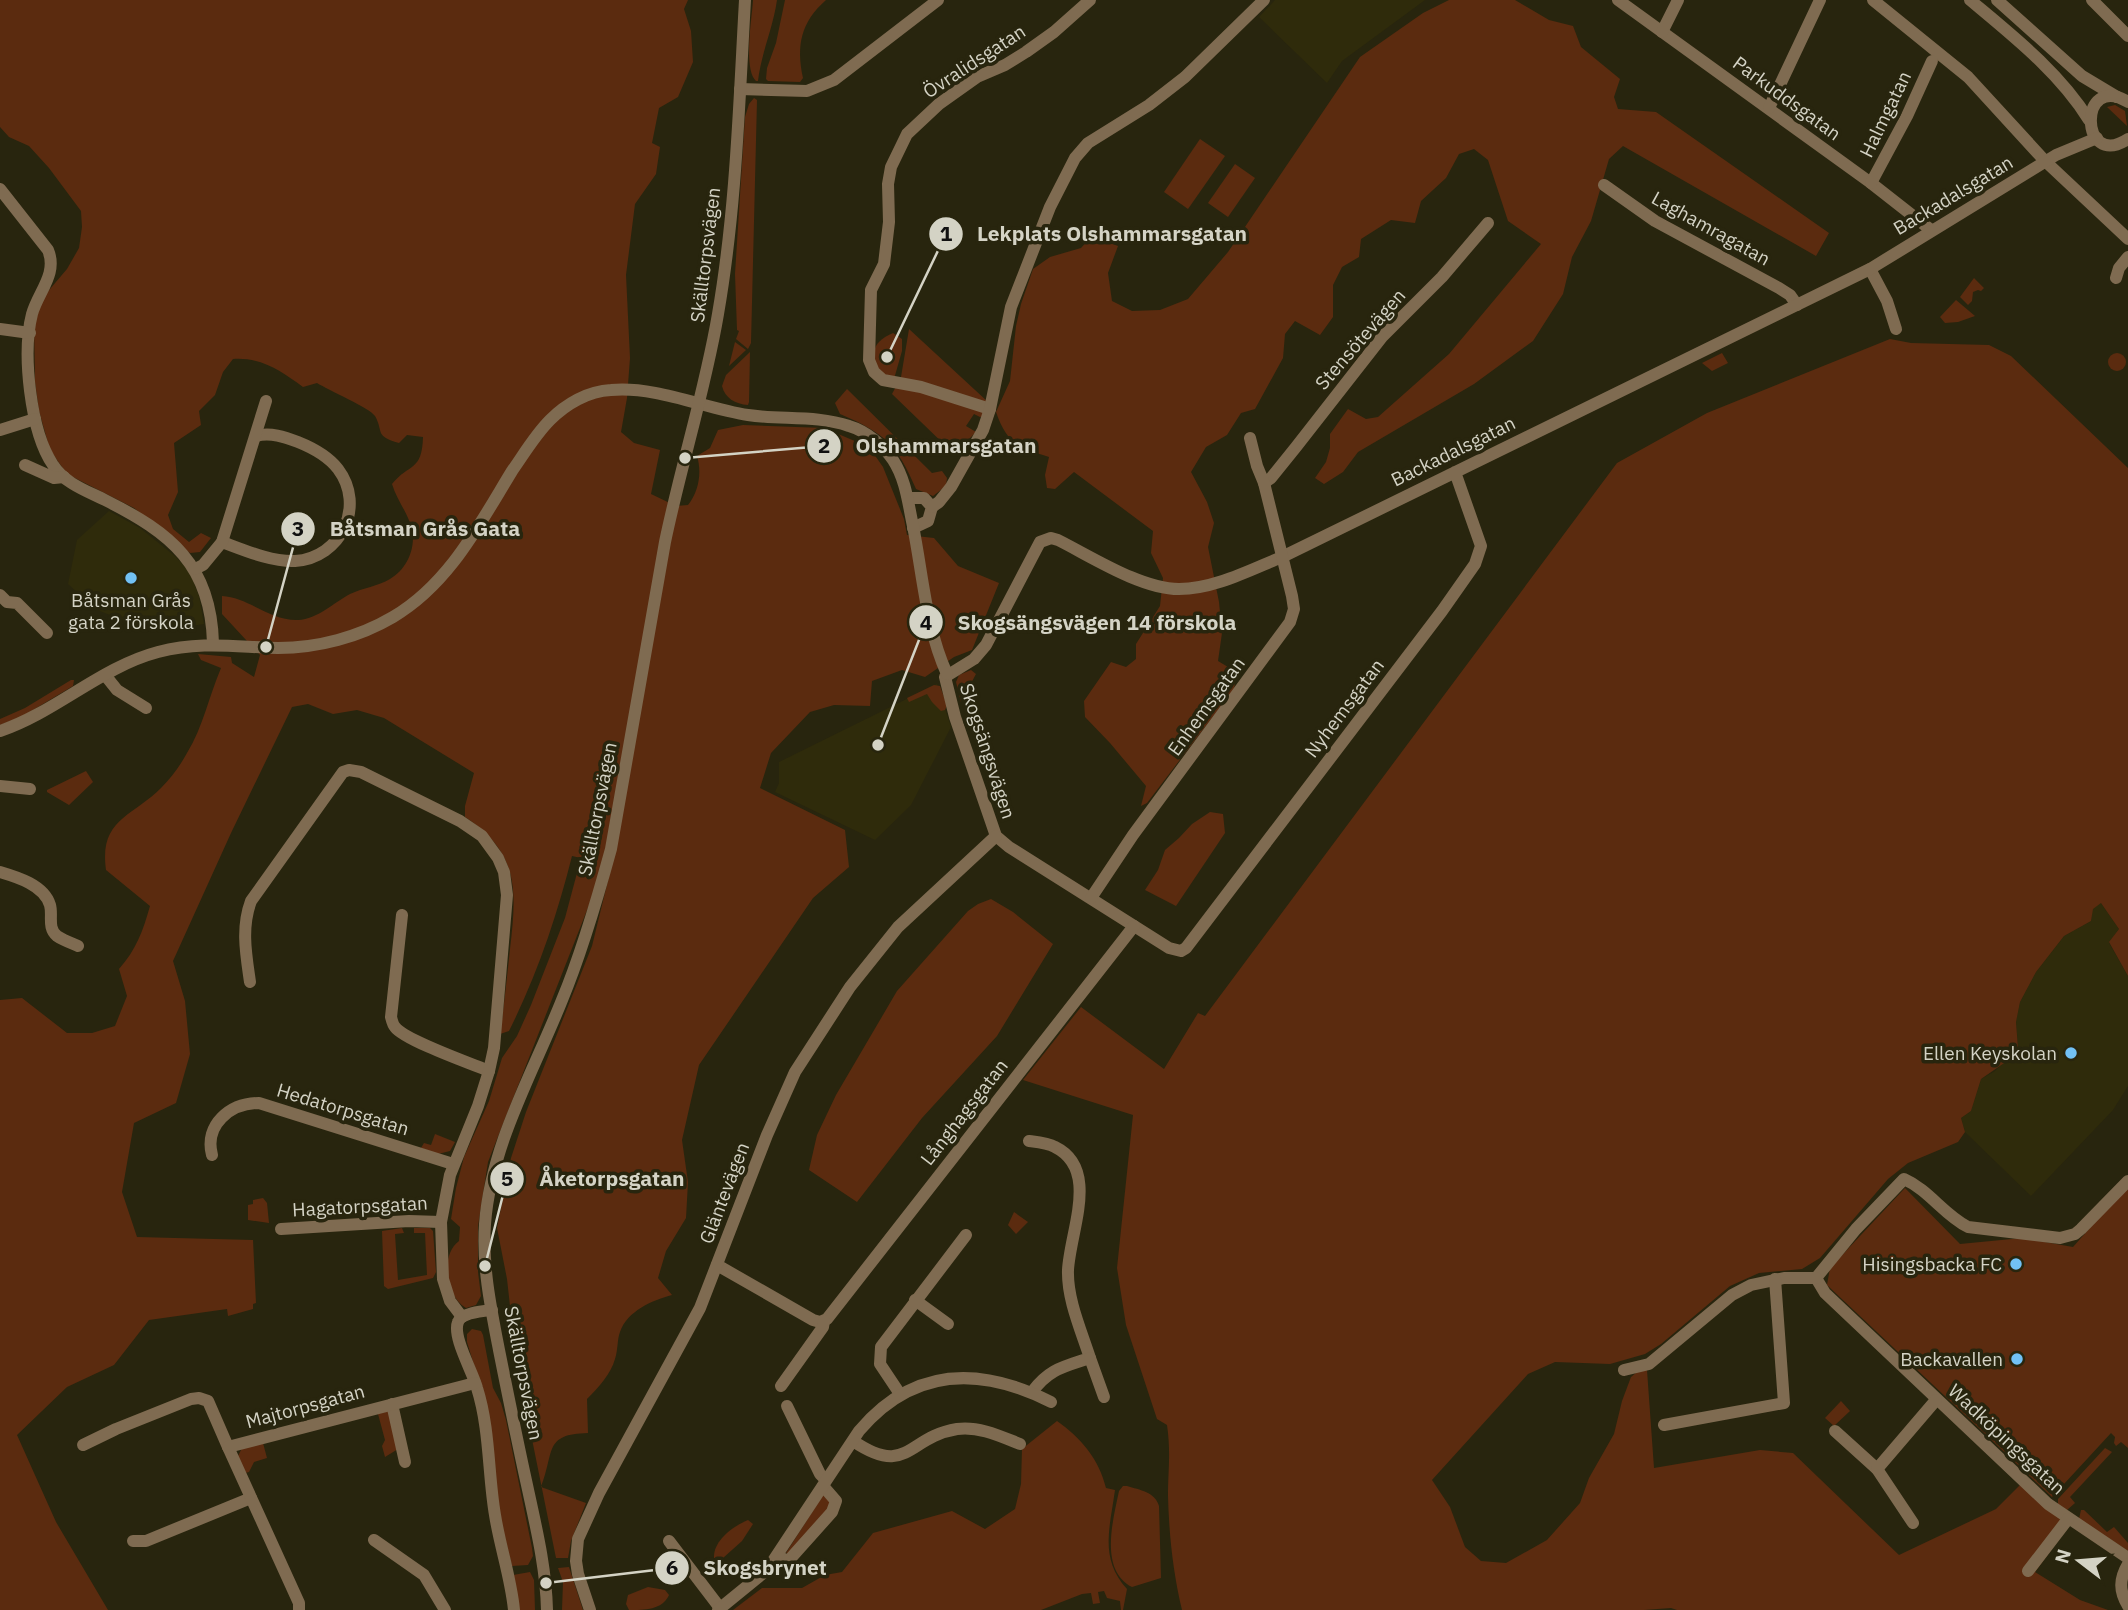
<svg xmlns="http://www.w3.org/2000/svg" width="2128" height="1610" font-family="'IBM Plex Sans',sans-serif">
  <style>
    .built { fill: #2f2b0b }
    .green { fill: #5b2b0f }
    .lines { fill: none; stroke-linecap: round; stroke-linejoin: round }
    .minor { stroke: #7f6b51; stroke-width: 12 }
    .poi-dot { fill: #72c1f5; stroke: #28250e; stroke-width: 2.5 }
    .labels { text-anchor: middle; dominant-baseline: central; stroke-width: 7; stroke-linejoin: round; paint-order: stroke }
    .street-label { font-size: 19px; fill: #d4d3c5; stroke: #28250e }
    .poi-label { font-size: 19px; fill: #d4d3c5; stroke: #28250e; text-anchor: end }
    .leader { fill: none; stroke: #d4d3c5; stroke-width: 2.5 }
    .callout-dot { fill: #d4d3c5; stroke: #28250e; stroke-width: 2.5 }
    .mark-label { font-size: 21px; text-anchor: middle; font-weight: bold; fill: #111 }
    .callout-label { font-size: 21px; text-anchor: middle; font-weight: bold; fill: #d4d3c5; stroke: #28250e; stroke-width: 7; stroke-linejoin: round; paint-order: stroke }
  </style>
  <rect width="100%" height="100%" fill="#28250e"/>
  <g class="built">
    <polygon points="1275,0 1425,0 1342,61 1327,83 1259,17"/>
    <polygon points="109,511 140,528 176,557 189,571 199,596 204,624 155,632 97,610 68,584 77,540"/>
    <polygon points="937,684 951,727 911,805 875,840 775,792 779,783 779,762"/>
    <polygon points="2101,903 2119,929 2109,943 2128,976 2128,1086 2113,1110 2031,1196 1965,1132 1961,1118 1971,1111 1981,1079 1995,1071 2018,1048 2016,1021 2020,1002 2036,972 2064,936 2091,921 2092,909"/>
  </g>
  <g class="green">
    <path d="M0,0H688L684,9L691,31L693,62L678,97L659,108L652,143L660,147L656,174L635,204L626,275L630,358L627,398L621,432L634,443L660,450L651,494L676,506L688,505C699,491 702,472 697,456L710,448L718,430L743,425L824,428L869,447L883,467L904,519L907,535L934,538L958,566L999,583L972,650L954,657L925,677L902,670L872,681L870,706L834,705L810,712L771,753L760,788L845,830L849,867L813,898L699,1065L682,1140L688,1182L686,1218L666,1251L658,1278L672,1295C653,1300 627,1311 620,1332C617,1340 618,1350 615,1359C611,1374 598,1388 587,1399L588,1433C543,1434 555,1452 541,1487L586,1503L571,1541L568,1558H556L516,1360L507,1279L497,1228L511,1158L526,1112L592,946L612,864L591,900L488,1162L478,1226V1272L481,1296L476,1305L466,1308C445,1296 440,1255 459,1241L460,1227L451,1219L456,1188L464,1157L489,1101L502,1058L517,1036L531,1005L565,918L581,858L572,856C557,916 537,975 509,1031L500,1034C504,1006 507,977 510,949C517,889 519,853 465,817V806L474,773L384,718L357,710L333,714L308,704L292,707L231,833L173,961L185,1001L190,1054L176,1103L134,1123L122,1192L137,1237L253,1240L256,1303L253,1304V1309L228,1316L227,1309L149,1320L114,1365L67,1387L17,1435L56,1522L108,1610H0V1000L22,998L67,1033H92L115,1026L127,996L119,969C136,950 143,931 150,906L106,870C99,819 132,817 161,788C171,778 180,766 187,753C203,727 209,696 221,668L201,660L198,654L231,657L232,663L254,677L260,655L222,614V596C248,597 270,621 298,620C318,619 333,603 350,594C363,588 378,586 390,579C409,568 418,543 410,523C405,509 396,498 392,484C409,463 422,472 423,437L407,435L399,443C374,436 384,432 375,416C370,408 328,390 317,383L303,387C281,371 261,357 233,359L223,372L215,395L199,411L201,425L174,443L178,492L168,515L173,529L189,542L201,533L211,538L200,552L190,553L134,508L67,474L50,450L39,411L35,382L34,324L44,296L67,269L79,248L82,227L81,211L49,168L29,146L9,137L0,127Z"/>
    <path d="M753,0H777C773,28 761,54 758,81H756C743,69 752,18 753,0Z"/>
    <path d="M785,0H826C801,22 796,45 803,78L800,82L768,81L766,79L767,68L776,43Z"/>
    <path d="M1449,0H1515L1549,20L1573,26L1581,47L1620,79L1614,97L1618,109L1656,112L1829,233L1816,256L1623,146L1609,159L1591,221L1572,257L1563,294L1533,341L1474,384L1358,452L1343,472L1324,484L1315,478L1326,462L1330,448V434L1348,409L1366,419L1378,417L1449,354L1541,244L1508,221L1488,160L1474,149L1459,154L1446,178L1421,201L1415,223L1391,220L1361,239L1359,257L1342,267L1333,285V317L1320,335L1295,321L1285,334L1283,358L1255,409L1241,413L1227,435L1206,447L1191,472L1207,502L1214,523L1208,547L1219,602L1222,633L1218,661L1228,667L1236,678L1234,689L1147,803L1141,806L1146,786L1110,743L1085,717L1084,701L1111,662L1126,667L1136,659V644L1160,606L1163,578L1151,553L1153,531L1074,472L1055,489L1047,488L1045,475L1049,457C1019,448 1007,444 996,412L1010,381L1016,326L1021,304L1033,269L1050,257L1081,248L1092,236L1118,246L1108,273L1112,301L1132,311L1160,310L1188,299L1228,252L1360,57L1423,13Z"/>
    <polygon points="754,98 757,100 751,343 748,349 736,339 739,331 737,330 735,274 745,117 749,104"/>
    <polygon points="2115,105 2125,111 2127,126 2107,107"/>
    <polygon points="1200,139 1225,156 1188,209 1164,192"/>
    <polygon points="1235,164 1255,178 1228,217 1208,203"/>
    <polygon points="1974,278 1984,288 1981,291 1978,290 1973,292 1972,301 1968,305 1960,297"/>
    <polygon points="1956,300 1975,316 1958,322 1945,323 1940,317"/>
    <polygon points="909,329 988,402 985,416 980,417 974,414 966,426 976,432 965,443 957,440 949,449 892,394 901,377"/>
    <path d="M893,333L902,339V351L894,379L883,378C870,358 869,343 893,333Z"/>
    <path d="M1890,339L1911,343L1989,345L2011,356L2128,468V976L2109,942L2119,929L2101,903L2093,909L2091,921L2064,936L2036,972L2020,1002L2016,1022L2018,1048L2010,1059L1981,1079L1971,1111L1961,1118L1965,1132L1958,1142L1908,1163L1888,1179L1820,1258L1802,1269L1759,1273L1730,1286L1661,1344L1645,1354L1610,1364L1555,1362L1528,1374L1432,1480L1450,1507L1465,1547L1481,1561L1506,1563L1547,1540L1580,1503L1589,1478L1614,1434L1622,1401L1631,1377L1637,1372L1647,1370L1654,1468L1760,1450L1793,1453L1899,1555L1996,1509L2020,1485L2069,1526L2035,1572L2080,1600L2108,1610H1677L1671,1608L1644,1610H1182C1173,1572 1169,1535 1168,1496C1168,1470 1171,1452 1167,1425L1157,1419L1126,1325L1117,1268L1133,1115L1023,1080L1081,1007L1164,1069L1198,1013L1205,1016L1617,463L1707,413Z"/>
    <polygon points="735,342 746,350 729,366"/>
    <path d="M750,352L749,402L748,405C735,404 725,398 722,386L726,375Z"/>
    <circle cx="2117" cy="362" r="9"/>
    <polygon points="1722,353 1728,363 1712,371 1702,363"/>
    <path d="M847,389L932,473L942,471L947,478L946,486L933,496L916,489C897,444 884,433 840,414L835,403Z"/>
    <polygon points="971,670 976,674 961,702 956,682 959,675"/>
    <polygon points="71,680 74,680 73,686 23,716 0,725 0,719 25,708"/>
    <polygon points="934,685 940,686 947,705 945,710 941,711 932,702 927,694 909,702 907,698"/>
    <polygon points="86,771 93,782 69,805 47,792 47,790"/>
    <polygon points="1210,812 1223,814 1225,833 1176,906 1145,890 1158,870 1165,850 1179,838 1192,824"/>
    <polygon points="991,899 1013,912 1053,944 997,1036 922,1118 857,1202 809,1170 817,1135 836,1095 897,991 968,911 978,904"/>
    <polygon points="435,1134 455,1142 450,1151 438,1154 421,1148 424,1143 431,1145"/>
    <polygon points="2128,1185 2128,1448 2121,1442 2116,1446 2114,1443 2115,1437 2111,1433 2052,1497 1827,1285 1830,1268 1905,1188 1960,1244 2022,1238 2073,1247"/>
    <polygon points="263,1198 267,1203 269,1223 248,1220 248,1205 253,1204 253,1200"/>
    <polygon points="1014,1212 1028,1222 1016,1234 1008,1225"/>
    <polygon points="402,1228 404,1233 395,1234 398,1280 427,1275 425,1233 414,1233 414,1228 430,1228 433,1231 436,1272 433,1278 388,1289 384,1286 382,1231"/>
    <polygon points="472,1329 481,1331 483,1335 493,1388 501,1403 506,1420 532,1548 533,1556 528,1565 512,1566 498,1510 487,1408 467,1342 467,1334"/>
    <polygon points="1841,1401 1850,1411 1834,1426 1825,1418"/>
    <polygon points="388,1411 398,1449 385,1457 382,1446 385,1440 378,1414"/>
    <path d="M1057,1421C1081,1438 1099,1459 1106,1488L1115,1490C1110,1527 1099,1559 1127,1589L1123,1610H1121L1120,1601L1107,1598L1104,1591L1098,1592L1100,1603L1093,1604L1091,1593L1082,1594L1041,1610H733L762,1588H802L825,1575L842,1572L873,1533L952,1511L985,1529L1015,1509L1021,1484L1022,1449Z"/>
    <polygon points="263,1443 267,1458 254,1462 249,1472 245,1473 238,1456 242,1448"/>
    <polygon points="2105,1448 2112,1452 2070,1497 2075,1503 2067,1510 2058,1504 2058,1499"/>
    <path d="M1127,1486C1140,1490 1155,1492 1159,1506L1161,1578L1132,1587C1099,1570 1113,1520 1119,1491L1123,1486Z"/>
    <polygon points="823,1495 833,1503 791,1555 786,1553"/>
    <polygon points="2081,1510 2084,1510 2107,1532 2114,1527 2128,1543 2128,1551 2079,1519"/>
    <path d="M748,1520L753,1524L742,1541L723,1558H714C713,1541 733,1526 748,1520Z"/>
    <polygon points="569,1567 583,1610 562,1610 563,1582 558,1568"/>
    <polygon points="530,1572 534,1580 535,1610 519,1610 513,1575"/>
    <path d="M648,1587L665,1590L669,1595C662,1610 645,1610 629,1610L626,1604L628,1595Z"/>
  </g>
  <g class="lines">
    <g class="minor">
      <polyline points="1618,0 1871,183 1931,230"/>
      <polyline points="1873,0 1968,77 2045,161 2128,239"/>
      <path d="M1970,0C2013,36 2059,72 2089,120"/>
      <polyline points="1997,0 2082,76 2117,97"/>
      <polyline points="2092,0 2128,36"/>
      <polyline points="1662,32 1678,0"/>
      <polyline points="740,89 807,91 834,80 938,0"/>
      <path d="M2128,102C2078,71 2079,171 2128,139"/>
      <polyline points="1769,108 1820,0"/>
      <polyline points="1871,183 1907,116 1932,61"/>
      <polyline points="1604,185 1655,221 1779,288 1790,295 1797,305"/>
      <path d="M0,189L48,250C58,274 38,292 32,314C22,353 30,431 53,465C64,483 87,491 105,500C171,533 211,565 213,643"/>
      <polyline points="1870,269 1887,301 1896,329"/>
      <polyline points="2116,278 2119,268 2128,257"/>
      <polyline points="0,329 30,333"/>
      <polyline points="990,409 921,387 883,380 874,372 869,360 871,290 884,264 889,222 888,184 891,167 907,134 939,104 977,77 1005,65 1026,52 1054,32 1090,0"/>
      <polyline points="0,430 35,419"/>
      <polyline points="25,465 54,478 64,477"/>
      <path d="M1455,472L1481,546L1475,564L1442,611L1186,948L1181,951L1169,948L1009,847L996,836L955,717L945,677L974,659L986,645L1040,542L1051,538L1058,540C1092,557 1141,589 1179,589C1214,589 1250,570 1282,557L1870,269L2056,155L2097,138"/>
      <polyline points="1264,483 1271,478 1296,447 1382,337 1442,277 1488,223"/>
      <polyline points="908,498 924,498 932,507 928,521 913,528"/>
      <polyline points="932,507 939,502 951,487 983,430 990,409 1011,307 1050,207 1075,158 1088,143 1149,105 1185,77 1264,0"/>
      <path d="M222,542C244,550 271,562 295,561C341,558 366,506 338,469C328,456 313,448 298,442C285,437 270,432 256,436"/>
      <polyline points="195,569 203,565 222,542 266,401"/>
      <polyline points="0,595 7,602 17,603 47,633"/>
      <polyline points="105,675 117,690 146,708"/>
      <path d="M0,731C56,712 101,667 158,652C201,641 235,647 278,648C318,648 359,637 393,617C449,584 479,525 512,471C524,454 535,435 550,420C566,404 588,391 611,390C657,386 703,408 748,415C781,420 817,415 849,426C866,431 883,445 893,460C906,480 908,503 913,526C923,576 926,628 947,674"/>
      <polyline points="0,786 30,789"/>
      <path d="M0,872C17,877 44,885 50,905C53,915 47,928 57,936C63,940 71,943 78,946"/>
      <polyline points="1091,898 1133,835 1290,622 1294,609 1292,596 1264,483 1257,466 1250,438"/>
      <path d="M402,915L391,1017C392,1021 393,1025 395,1027C404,1040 472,1064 489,1071"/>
      <path d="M250,982C246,954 241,928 251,901L343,772L349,770L361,772L460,821L482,836L498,858L504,872L507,895L494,1048L489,1071L478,1106L450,1175L441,1222L443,1279L450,1301L462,1317"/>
      <path d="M1029,1141C1037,1142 1048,1143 1055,1147C1100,1169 1070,1231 1068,1270C1067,1299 1081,1330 1090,1358C1063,1367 1049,1369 1032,1392"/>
      <path d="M212,1155C204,1125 230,1103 259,1103L453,1164"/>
      <path d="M2128,1181L2081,1229L2075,1234L2060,1238L1968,1227C1944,1215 1929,1190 1904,1179L1856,1229L1816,1278L1825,1293L2048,1504L2128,1558"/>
      <polyline points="281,1229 409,1221 441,1222"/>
      <polyline points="717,1265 813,1320 820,1322 827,1319 1134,926"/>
      <polyline points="915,1300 948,1324"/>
      <path d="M492,1310C483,1311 461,1313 458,1322C452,1337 473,1372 477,1388C490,1429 488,1474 495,1515C500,1547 511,1578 514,1610"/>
      <polyline points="1090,1358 1104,1397"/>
      <polyline points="1624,1370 1649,1364 1732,1295 1751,1285 1784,1278 1816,1278"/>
      <polyline points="781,1386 823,1327 824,1321"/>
      <polyline points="900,1394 880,1364 881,1347 966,1235"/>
      <polyline points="392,1404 405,1462"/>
      <polyline points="787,1406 820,1474 826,1480"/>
      <polyline points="1664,1425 1784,1403 1775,1279"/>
      <polyline points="1835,1431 1877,1469 1913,1523"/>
      <path d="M853,1441C908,1478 907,1437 957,1429C979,1426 1000,1436 1020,1444"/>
      <polyline points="83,1445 116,1429 191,1399 199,1398 208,1401 228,1447"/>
      <polyline points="1877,1469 1936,1400"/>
      <polyline points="374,1540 424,1575 445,1610"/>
      <polyline points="133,1541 146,1541 251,1498"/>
      <polyline points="669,1541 720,1608"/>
      <polyline points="777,1556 786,1560 790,1559 832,1512 836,1501 823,1486"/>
      <path d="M2128,1564C2119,1579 2119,1591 2128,1606"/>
      <polyline points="2028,1571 2068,1519"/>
      <polyline points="299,1610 299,1603 228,1447 475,1383"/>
      <path d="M547,1610C546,1567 536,1527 527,1485C517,1440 508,1395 499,1350C491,1309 482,1266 485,1224C491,1144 533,1073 562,1000C582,952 597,900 611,849L665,542C681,465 705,391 718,314C736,210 739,105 745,0"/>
      <polyline points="590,1610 578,1574 576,1561 578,1539 599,1493 700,1308 767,1135 795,1072 850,987 898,927 996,836"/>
      <path d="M718,1610L767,1570L859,1431C913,1367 980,1366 1051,1402"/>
    </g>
  </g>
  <g class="poi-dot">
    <circle cx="131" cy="578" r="7"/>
    <circle cx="2071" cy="1053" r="7"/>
    <circle cx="2016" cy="1264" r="7"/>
    <circle cx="2017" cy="1359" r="7"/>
  </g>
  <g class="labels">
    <g class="street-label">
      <text transform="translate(974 61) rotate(-33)">Övralidsgatan</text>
      <text transform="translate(1787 98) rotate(36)">Parkuddsgatan</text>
      <text transform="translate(1885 114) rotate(-64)">Halmgatan</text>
      <text transform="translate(1953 195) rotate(-31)">Backadalsgatan</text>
      <text transform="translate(1711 228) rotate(29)">Laghamragatan</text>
      <text transform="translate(705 255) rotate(-83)">Skälltorpsvägen</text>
      <text transform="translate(1360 339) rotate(-49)">Stensötevägen</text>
      <text transform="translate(1453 451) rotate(-26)">Backadalsgatan</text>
      <text transform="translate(1206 706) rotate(-54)">Enhemsgatan</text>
      <text transform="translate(1344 708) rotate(-53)">Nyhemsgatan</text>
      <text transform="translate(988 751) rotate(72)">Skogsängsvägen</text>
      <text transform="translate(597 809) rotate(-79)">Skälltorpsvägen</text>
      <text transform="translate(343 1109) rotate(17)">Hedatorpsgatan</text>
      <text transform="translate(964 1112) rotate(-52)">Långhagsgatan</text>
      <text transform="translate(724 1193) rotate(-69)">Gläntevägen</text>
      <text transform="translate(360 1206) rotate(-3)">Hagatorpsgatan</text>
      <text transform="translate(524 1373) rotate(79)">Skälltorpsvägen</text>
      <text transform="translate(305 1406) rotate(-15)">Majtorpsgatan</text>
      <text transform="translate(2007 1439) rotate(43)">Wadköpingsgatan</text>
    </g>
    <g class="poi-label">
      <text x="131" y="600" text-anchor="middle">Båtsman Grås<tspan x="131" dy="22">gata 2 förskola</tspan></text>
      <text x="2057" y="1053">Ellen Keyskolan</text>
      <text x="2002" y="1264">Hisingsbacka FC</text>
      <text x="2003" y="1359">Backavallen</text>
    </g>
  </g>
  <path class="leader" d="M887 357L946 234M685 458L824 446M266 647L298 529M878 745L926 622M485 1266L507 1179M546 1583L672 1568"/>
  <g class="callout-dot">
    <circle cx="887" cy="357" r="7"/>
    <circle cx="685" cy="458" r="7"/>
    <circle cx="266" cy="647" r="7"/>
    <circle cx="878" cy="745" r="7"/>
    <circle cx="485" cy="1266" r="7"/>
    <circle cx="546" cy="1583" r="7"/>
    <circle cx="946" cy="234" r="18"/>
    <circle cx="824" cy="446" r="18"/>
    <circle cx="298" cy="529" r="18"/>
    <circle cx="926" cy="622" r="18"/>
    <circle cx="507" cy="1179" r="18"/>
    <circle cx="672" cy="1568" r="18"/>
  </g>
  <g class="mark-label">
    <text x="946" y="241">1</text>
    <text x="824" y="453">2</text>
    <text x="298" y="536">3</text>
    <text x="926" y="630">4</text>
    <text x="507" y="1186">5</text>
    <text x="672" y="1575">6</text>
  </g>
  <g class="callout-label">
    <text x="1112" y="241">Lekplats Olshammarsgatan</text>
    <text x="946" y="453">Olshammarsgatan</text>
    <text x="425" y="536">Båtsman Grås Gata</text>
    <text x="1097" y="630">Skogsängsvägen 14 förskola</text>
    <text x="612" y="1186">Åketorpsgatan</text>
    <text x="765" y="1575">Skogsbrynet</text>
  </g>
  <g transform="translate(2079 1561) rotate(286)" stroke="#28250e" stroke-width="5" paint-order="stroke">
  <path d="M0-5L12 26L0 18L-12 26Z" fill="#d4d3c5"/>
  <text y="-10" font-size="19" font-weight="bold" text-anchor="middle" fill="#d4d3c5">N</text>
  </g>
</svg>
